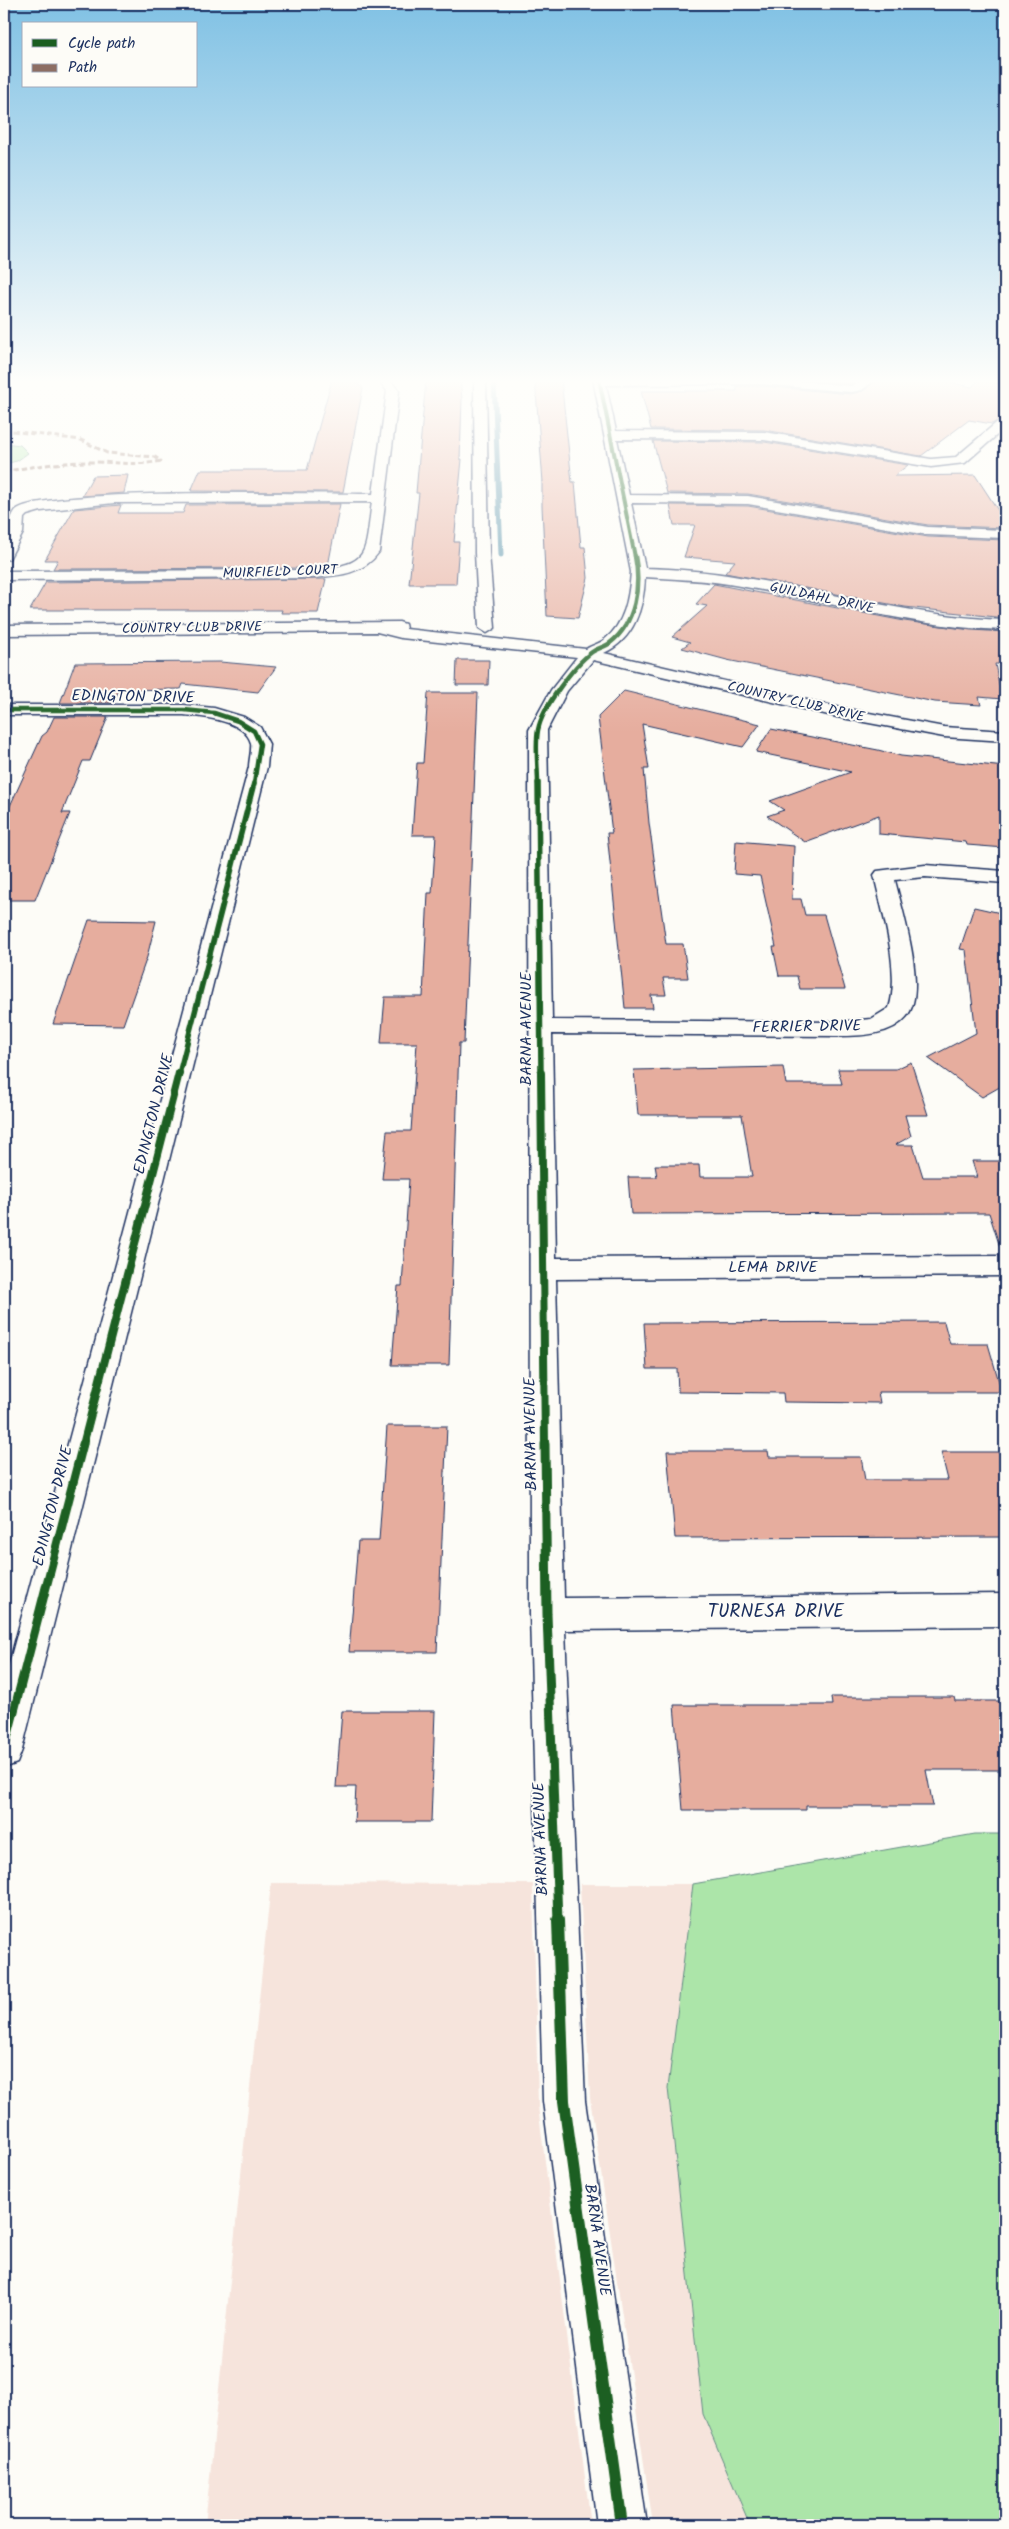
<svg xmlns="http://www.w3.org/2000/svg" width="1009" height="2529" font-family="Kalam,sans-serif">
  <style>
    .built { fill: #f6e4dc }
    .green { fill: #ace5a9; stroke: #648a84 }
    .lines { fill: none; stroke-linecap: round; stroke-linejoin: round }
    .stream { stroke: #5a93ab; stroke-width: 5 }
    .building { fill: #e6ad9e; stroke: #1b2f5e }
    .minor-casing { stroke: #1b2f5e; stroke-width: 3 }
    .minor { fill: #fdfcf7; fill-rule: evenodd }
    .quiet { stroke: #8d6e63; stroke-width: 3; stroke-dasharray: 5.5 3; stroke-linecap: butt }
    .cycleway-far5-casing { stroke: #fdfcf7; stroke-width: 5 }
    .cycleway-far4-casing { stroke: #fdfcf7; stroke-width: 6 }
    .cycleway-far3-casing { stroke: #fdfcf7; stroke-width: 8 }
    .cycleway-far2-casing { stroke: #fdfcf7; stroke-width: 11 }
    .cycleway-far1-casing { stroke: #fdfcf7; stroke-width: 12 }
    .cycleway-casing { stroke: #fdfcf7; stroke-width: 15 }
    .cycleway-far5 { stroke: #1b5e20; stroke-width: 4 }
    .cycleway-far4 { stroke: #1b5e20; stroke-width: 4.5 }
    .cycleway-far3 { stroke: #1b5e20; stroke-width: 5.5 }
    .cycleway-far2 { stroke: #1b5e20; stroke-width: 8 }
    .cycleway-far1 { stroke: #1b5e20; stroke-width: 9 }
    .cycleway { stroke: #1b5e20; stroke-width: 12 }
    .labels { text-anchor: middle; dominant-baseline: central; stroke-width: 4; stroke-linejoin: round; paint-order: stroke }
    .far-street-label { font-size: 14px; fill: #1b2f5e; stroke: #fdfcf7 }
    .street-label { font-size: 16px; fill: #1b2f5e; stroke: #fdfcf7 }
    .near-street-label { font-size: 19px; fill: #1b2f5e; stroke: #fdfcf7 }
  </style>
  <rect width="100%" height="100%" fill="#fdfcf7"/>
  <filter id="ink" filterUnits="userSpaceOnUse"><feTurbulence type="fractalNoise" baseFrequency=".02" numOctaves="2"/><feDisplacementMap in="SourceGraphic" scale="10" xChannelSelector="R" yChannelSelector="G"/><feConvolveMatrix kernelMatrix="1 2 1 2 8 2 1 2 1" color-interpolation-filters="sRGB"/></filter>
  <g filter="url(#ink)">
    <g class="built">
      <polygon points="271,1883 533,1884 538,2106 591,2525 205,2525"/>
      <polygon points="580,1884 693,1884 668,2088 703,2414 750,2525 653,2525 590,2098"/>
    </g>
    <g class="green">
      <polygon points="4,443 20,445 28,453 17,461 4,464"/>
      <polygon points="975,1834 1005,1834 1005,2525 750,2525 703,2414 668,2088 693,1884"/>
    </g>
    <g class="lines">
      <polyline class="stream" points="494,379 501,555"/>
    </g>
    <g class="building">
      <polygon points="332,379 351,379 363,388 343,492 191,491 200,470 307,470"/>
      <polygon points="426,379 460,379 462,399 460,459 462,459 454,542 459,542 456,584 409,584 419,493 416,493"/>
      <polygon points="535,379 561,379 572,482 575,482 581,547 585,547 588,578 578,618 547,616 542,506 542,482 543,482"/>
      <polygon points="804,379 859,379 851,384"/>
      <polygon points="878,379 934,379 972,387 979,380 1005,384 1005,416 992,424 969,420 921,456 764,430 651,429 641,391 737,391 737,386 762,386 851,394 863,391"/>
      <polygon points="653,441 764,442 908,465 894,476 975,475 1005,521 1005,528 928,525 748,494 667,493"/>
      <polygon points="128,475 124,493 82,496 93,476"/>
      <polygon points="340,504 328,566 311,568 53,569 58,560 45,560 74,509 121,505 118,513 183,513 186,505"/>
      <polygon points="670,505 748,506 928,537 1005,540 1005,618 905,607 725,573 735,561 684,557 695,525 674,525"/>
      <polygon points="326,579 318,613 281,613 282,610 30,610 46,582"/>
      <polygon points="714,584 904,621 971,630 1005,632 1005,664 995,664 1002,699 979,697 981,705 935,702 727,660 682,648 690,642 672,637 707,606 696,604"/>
      <polygon points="457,660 489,660 488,685 456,685"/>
      <polygon points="220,662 276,667 258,692 183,684 181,689 119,690 113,703 60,703 75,663"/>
      <polygon points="624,691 760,724 743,747 642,724 649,769 644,769 649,823 666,944 683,944 688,978 663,978 666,995 651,995 653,1008 625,1008 607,833 612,833 598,717"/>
      <polygon points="428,693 478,693 464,1043 459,1043 449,1365 392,1365 398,1286 402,1286 409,1179 382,1179 387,1131 411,1131 417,1043 381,1043 385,997 423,997 428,893 432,893 436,835 412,835 417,763 423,763"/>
      <polygon points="54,717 108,717 90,761 83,761 62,813 70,813 35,900 4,900 4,819 42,736 47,732"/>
      <polygon points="771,729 878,750 901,756 1005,767 1005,848 967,845 966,842 879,834 879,815 805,842 767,816 784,810 770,801 851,772 756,752"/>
      <polygon points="736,841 794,846 792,899 801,899 805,915 824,915 845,989 800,989 797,976 779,976 773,947 776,947 760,876 734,874"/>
      <polygon points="974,907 1005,914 1005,1084 982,1097 928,1058 976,1033 966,950 960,949"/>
      <polygon points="89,920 156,921 147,957 123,1025 53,1024"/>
      <polygon points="911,1062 928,1115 905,1115 911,1136 895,1145 913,1145 923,1177 977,1177 972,1161 1005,1161 1005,1247 1000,1247 989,1213 631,1214 628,1177 657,1177 655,1165 699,1165 700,1177 752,1177 742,1115 638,1115 634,1070 783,1067 786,1084 842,1084 838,1069 896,1069"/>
      <polygon points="944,1322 950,1344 988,1344 1002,1392 878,1392 880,1403 784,1402 783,1393 678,1392 677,1369 647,1369 644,1323"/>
      <polygon points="387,1426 447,1426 437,1652 349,1652 358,1541 379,1541"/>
      <polygon points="667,1451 768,1451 769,1457 861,1457 865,1480 948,1480 941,1452 1005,1452 1005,1537 675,1538"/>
      <polygon points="831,1697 954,1697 955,1701 1005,1701 1005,1770 926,1770 933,1806 806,1806 806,1810 683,1810 674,1705 832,1705"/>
      <polygon points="342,1711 435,1711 431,1822 354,1822 356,1787 336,1787"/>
    </g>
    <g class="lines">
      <g class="minor-casing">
        <g id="minor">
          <path d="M378,379H389L399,391L379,552C363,575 337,576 311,578L4,580V571L311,570C372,564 364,557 372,502L114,503L41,511L27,515L24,518L23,533L9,559L4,560C3,550 9,517 16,510C42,487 321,494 373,494L387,391Z"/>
          <polygon points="474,379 486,379 489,553 495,628 487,633 479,628 475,553"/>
          <path d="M593,379H782L851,386L863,379H876L862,390L851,392L762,384L606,385L616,431L764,432L931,459L956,457L1001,419L1005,418V428L965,463L931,467L764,440L617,439L629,495L748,496L928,527L1005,530V538L928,535L748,504L631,503L645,568C676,569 708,571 739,577C828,591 914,617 1005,620V630C914,628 829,601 740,586C709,580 677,579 645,577C644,607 634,640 604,653L837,707L944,727L1005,731V741L944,737L837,717L593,660L567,691L547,730L552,1020L839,1022L871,1019L889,1008C901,972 882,911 874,875L877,871L925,865L1005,871V883L925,877L895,880C902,910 928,990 907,1016C892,1035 862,1036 839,1036L552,1034L556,1258L1005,1256V1276L556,1279L564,1598L1005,1594V1626L565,1630L585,2101L647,2525H597L543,2101L530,1614L529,730L551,690L577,657L401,638L377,632L4,635V625L399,622L405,624L406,629L586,649C592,645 599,644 604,640C625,624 629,597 631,572Z"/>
          <path d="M4,705H184L214,708L244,717L260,727L269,744L267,767L22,1750L17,1763L4,1768V1683L249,767C249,760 252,750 251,743C245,720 203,717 184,715H4Z"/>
        </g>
      </g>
      <use href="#minor" class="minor"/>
      <path class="quiet" d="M4,430L81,440L107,453L155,457L161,461C138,466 115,462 92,462C62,462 33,466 4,472"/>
      <g class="cycleway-far5-casing">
        <polyline id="cycleway-far5" points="599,379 635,557"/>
      </g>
      <g class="cycleway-far4-casing">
        <g id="cycleway-far4">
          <polyline points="4,710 184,710 214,713 238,721 254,731 260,744 254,784"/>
          <path d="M538,784C538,767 535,746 538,730C542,708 574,665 592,652C598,648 605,647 610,643C636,623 641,586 635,556"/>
        </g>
      </g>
      <g class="cycleway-far3-casing">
        <g id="cycleway-far3">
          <polyline points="538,783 541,1074"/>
          <polyline points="179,1074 254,783"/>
        </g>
      </g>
      <g class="cycleway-far2-casing">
        <g id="cycleway-far2">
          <polyline points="541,1073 545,1445"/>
          <polyline points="83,1445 179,1073"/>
        </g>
      </g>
      <g class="cycleway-far1-casing">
        <g id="cycleway-far1">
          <polyline points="545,1444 547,1614 558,1921"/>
          <polyline points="4,1750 83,1444"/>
        </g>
      </g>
      <g class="cycleway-casing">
        <polyline id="cycleway" points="558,1920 564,2101 622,2525"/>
      </g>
      <use href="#cycleway-far5" class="cycleway-far5"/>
      <use href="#cycleway-far4" class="cycleway-far4"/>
      <use href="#cycleway-far3" class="cycleway-far3"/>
      <use href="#cycleway-far2" class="cycleway-far2"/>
      <use href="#cycleway-far1" class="cycleway-far1"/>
      <use href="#cycleway" class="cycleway"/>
    </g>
  </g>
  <linearGradient id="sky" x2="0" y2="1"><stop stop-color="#80c1e4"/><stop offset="0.52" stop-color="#fefefb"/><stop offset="1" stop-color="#fefefb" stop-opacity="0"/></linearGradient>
  <rect width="1009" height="733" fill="url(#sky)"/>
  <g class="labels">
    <g class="far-street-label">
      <text transform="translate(280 572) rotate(-2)">MUIRFIELD COURT</text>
      <text transform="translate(822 598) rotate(12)">GUILDAHL DRIVE</text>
      <text transform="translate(192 628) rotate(-1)">COUNTRY CLUB DRIVE</text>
      <text transform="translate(796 702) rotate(13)">COUNTRY CLUB DRIVE</text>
    </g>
    <g class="street-label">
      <text transform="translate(133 697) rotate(1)">EDINGTON DRIVE</text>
      <text transform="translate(807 1027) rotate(-1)">FERRIER DRIVE</text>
      <text transform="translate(526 1029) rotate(-90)">BARNA AVENUE</text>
      <text transform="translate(154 1114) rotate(-76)">EDINGTON DRIVE</text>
      <text x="773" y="1267">LEMA DRIVE</text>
      <text transform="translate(531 1434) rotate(-91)">BARNA AVENUE</text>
      <text transform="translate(53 1506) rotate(-76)">EDINGTON DRIVE</text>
      <text transform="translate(541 1839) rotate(-92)">BARNA AVENUE</text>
      <text transform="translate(597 2240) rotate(82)">BARNA AVENUE</text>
    </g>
    <g class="near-street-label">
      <text x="776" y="1612">TURNESA DRIVE</text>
    </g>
  </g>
  <rect width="1009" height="2529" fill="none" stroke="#fdfcf7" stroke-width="20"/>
  <rect x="10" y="10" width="989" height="2509" fill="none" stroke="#1b2f5e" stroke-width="2" filter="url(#ink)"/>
  <rect x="22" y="22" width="175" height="65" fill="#fdfcf7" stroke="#a3aaba"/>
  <rect x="32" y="39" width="25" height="8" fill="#1b5e20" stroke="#a3aaba"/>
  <text x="68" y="48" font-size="15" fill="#1b2f5e">Cycle path</text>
  <rect x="32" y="64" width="25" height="8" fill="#8d6e63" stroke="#a3aaba"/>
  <text x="68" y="72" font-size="15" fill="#1b2f5e">Path</text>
</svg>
